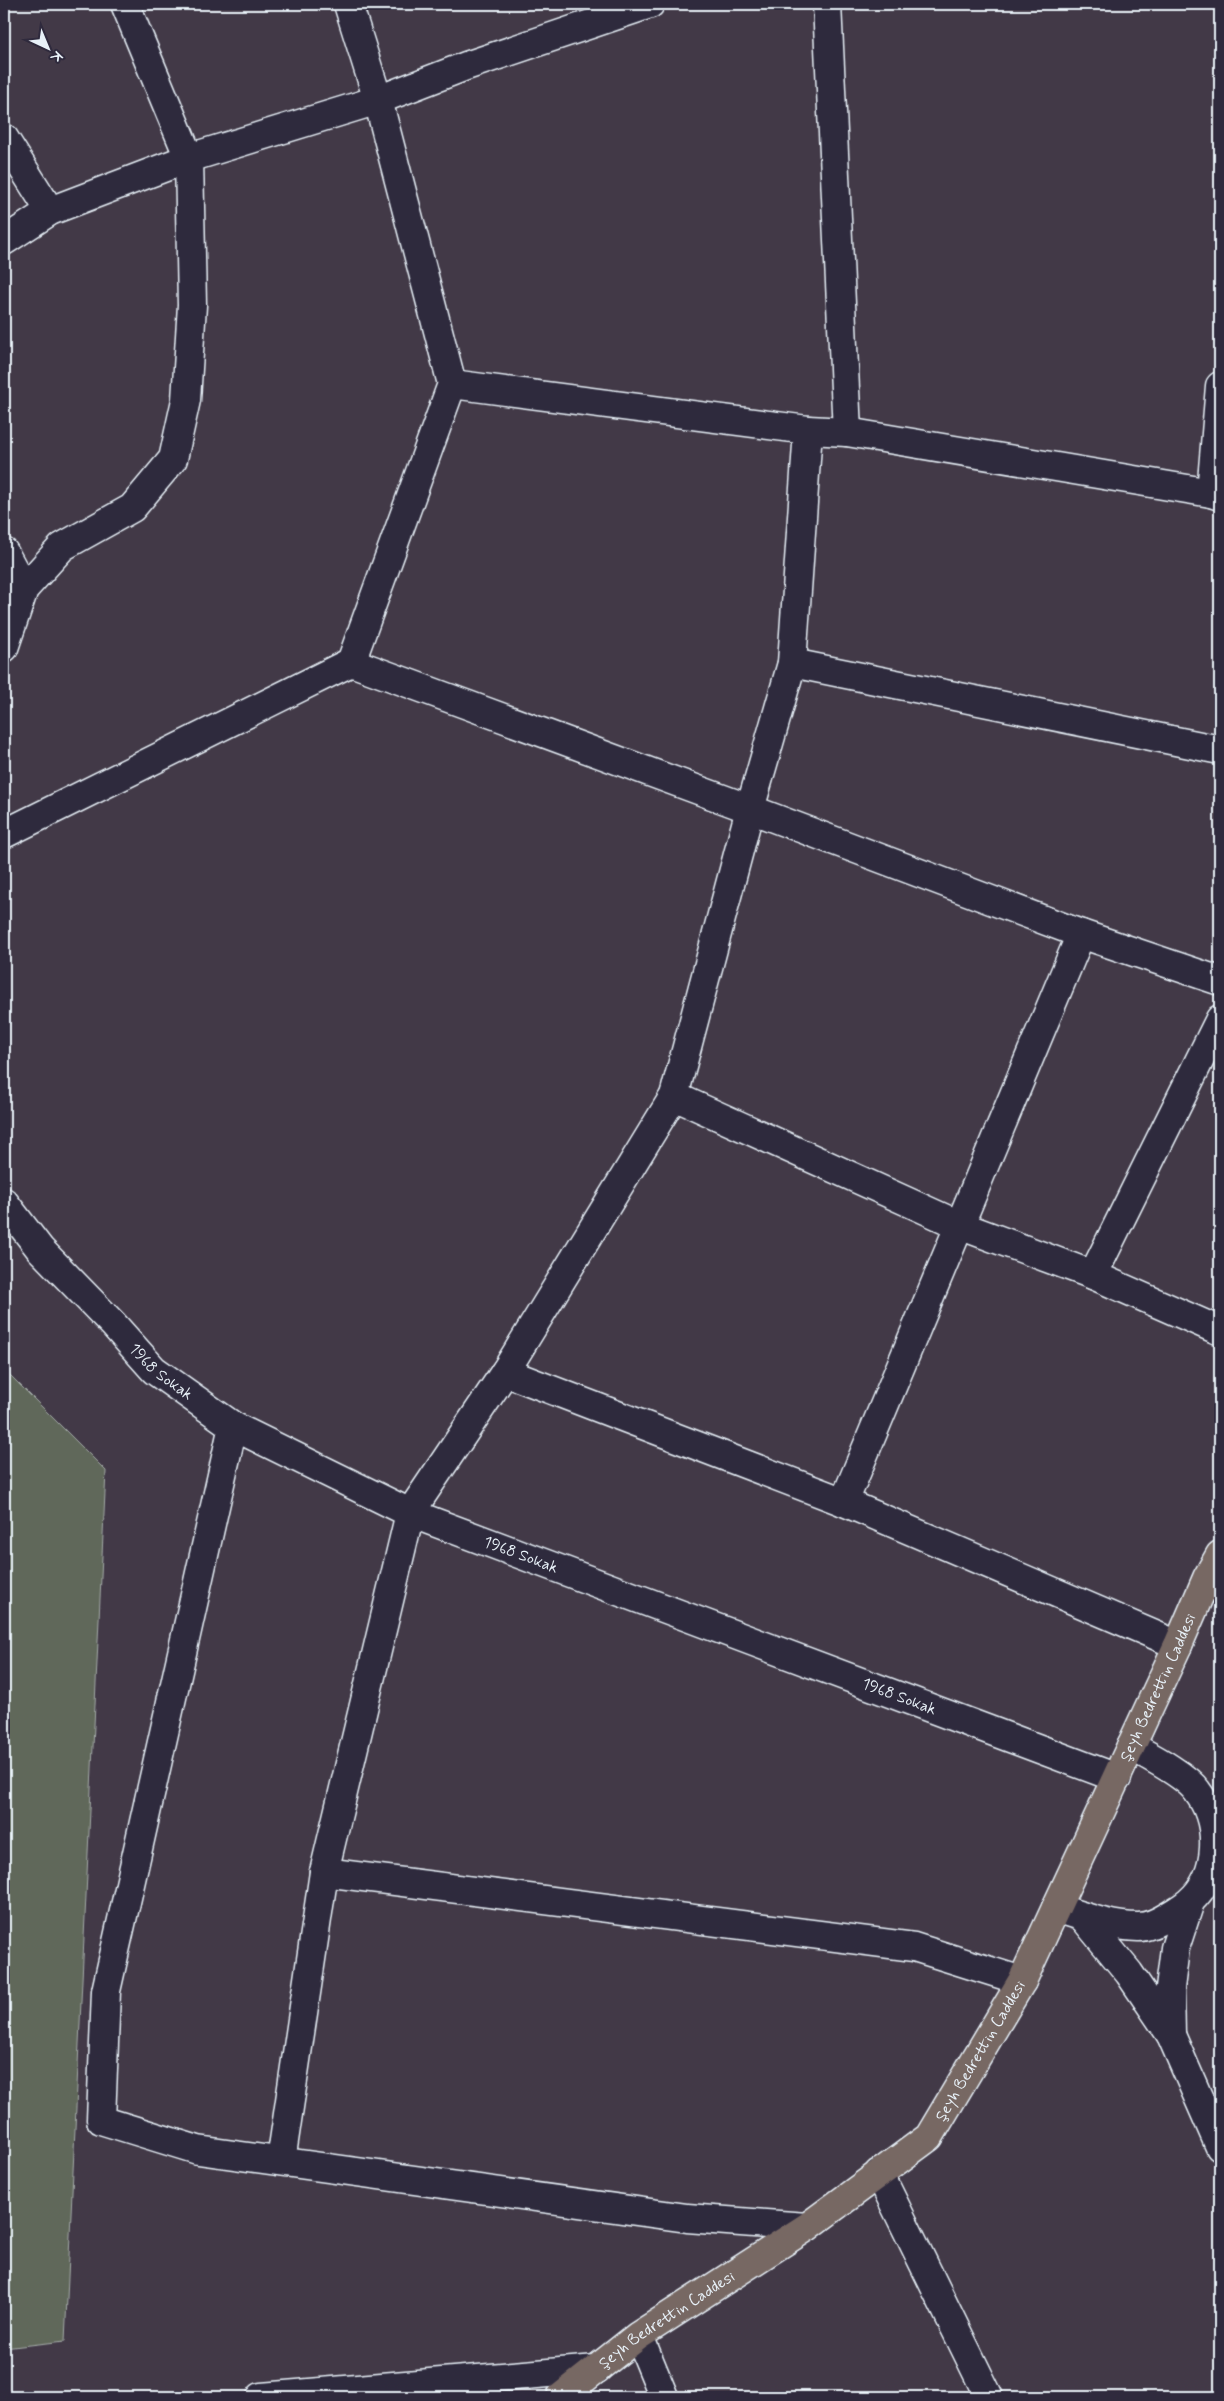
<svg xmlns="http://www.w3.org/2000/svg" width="1224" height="2401" font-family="Mynerve,sans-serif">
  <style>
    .grass { fill: #61675a; stroke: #a4aca9 }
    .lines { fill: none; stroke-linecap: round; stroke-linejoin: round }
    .minor-casing { stroke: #e8f1f8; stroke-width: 31 }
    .major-casing { stroke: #e8f1f8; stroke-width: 31 }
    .minor { stroke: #2f2a3d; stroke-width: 28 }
    .major { stroke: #776864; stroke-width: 28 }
    .labels { text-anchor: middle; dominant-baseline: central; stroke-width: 5; stroke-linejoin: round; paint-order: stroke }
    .street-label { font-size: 16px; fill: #e8f1f8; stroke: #2f2a3d }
  </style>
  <rect width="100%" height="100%" fill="#423947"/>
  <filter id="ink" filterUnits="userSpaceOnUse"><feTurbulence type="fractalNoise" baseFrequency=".02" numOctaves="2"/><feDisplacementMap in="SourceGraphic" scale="10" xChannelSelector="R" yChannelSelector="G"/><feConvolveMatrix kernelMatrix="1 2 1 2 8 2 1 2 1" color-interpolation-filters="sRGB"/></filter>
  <g filter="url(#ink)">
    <polygon class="grass" points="4,1369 106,1471 65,2341 4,2348"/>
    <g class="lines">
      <g class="minor-casing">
        <g id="minor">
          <polyline points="348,4 378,100 452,384 351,662"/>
          <polyline points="827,4 847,432"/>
          <polyline points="4,138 50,211"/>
          <polyline points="4,241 50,211 189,158 378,100 466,66 650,4"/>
          <polyline points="452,384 808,430 847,432 1211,493 1220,496"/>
          <polyline points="1211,493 1220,386"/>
          <polyline points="4,552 24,589"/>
          <polyline points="4,648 24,589 62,547 132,508 173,459 186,400 192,305 189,158 125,4"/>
          <polyline points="792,663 1220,750"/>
          <polyline points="4,834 351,662 750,809 1081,934 1220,981"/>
          <polyline points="674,1096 959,1225 1093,1275 1220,1331"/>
          <path id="s1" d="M4,1202L40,1249L113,1324L154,1370L233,1426L410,1513L1117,1778"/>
          <polyline points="1093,1275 1220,1019"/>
          <polyline points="505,1372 844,1502 1178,1645"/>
          <polyline points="233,1426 106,1991 101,2120 198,2150 687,2218 807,2227"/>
          <polyline points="844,1502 1081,934"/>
          <polyline points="324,1872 914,1947 1022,1981"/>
          <path d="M1056,1908C1082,1916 1111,1927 1138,1927C1148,1927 1162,1920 1170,1915C1176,1911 1184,1907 1189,1902C1221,1875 1221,1822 1197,1791C1186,1775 1149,1756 1131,1746"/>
          <polyline points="1083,1917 1129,1973 1171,2035 1220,2147"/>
          <polyline points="1171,2035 1170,1988 1175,1948 1190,1902"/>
          <polyline points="281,2161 324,1872 410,1513 505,1372 674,1096 750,809 792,663 808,430"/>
          <polyline points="879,2173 989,2397"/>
          <polyline points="639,2336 664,2397"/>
          <polyline points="261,2397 597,2369"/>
        </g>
      </g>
      <g class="major-casing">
        <g id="major">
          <path id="s2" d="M561,2397L638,2336L807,2227L929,2137L1022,1981L1178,1645L1207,1578L1220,1555"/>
        </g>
      </g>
      <use href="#minor" class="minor"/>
      <use href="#major" class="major"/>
    </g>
  </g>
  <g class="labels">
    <g class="street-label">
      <text stroke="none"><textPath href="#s1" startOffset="232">1968 Sokak</textPath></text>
      <text stroke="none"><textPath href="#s1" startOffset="638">1968 Sokak</textPath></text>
      <text stroke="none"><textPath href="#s2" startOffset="956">Şeyh Bedrettin Caddesi</textPath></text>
      <text stroke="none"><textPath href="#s1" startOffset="1042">1968 Sokak</textPath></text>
      <text stroke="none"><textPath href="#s2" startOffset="551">Şeyh Bedrettin Caddesi</textPath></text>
      <text stroke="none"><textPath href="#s2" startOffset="131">Şeyh Bedrettin Caddesi</textPath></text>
    </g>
  </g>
  <rect width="1224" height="2401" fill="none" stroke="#2f2a3d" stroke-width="20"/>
  <rect x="10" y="10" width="1204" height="2381" fill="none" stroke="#e8f1f8" stroke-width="2" filter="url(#ink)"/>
  <g transform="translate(48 48) rotate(136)" stroke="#2f2a3d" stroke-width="4" paint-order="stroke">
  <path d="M0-4L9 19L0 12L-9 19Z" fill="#e8f1f8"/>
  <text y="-8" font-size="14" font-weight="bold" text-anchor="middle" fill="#e8f1f8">K</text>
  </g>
</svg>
